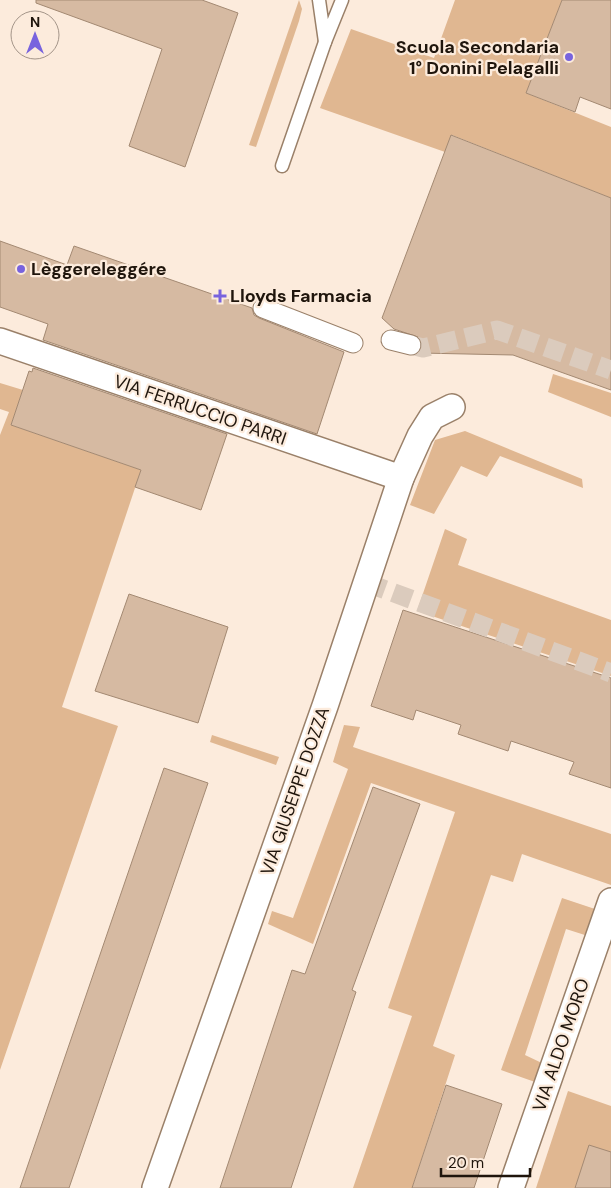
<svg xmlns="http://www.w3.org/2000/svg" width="611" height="1188" font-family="'DM Sans',sans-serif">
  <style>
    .green { fill: #e0b791 }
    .building { fill: #d6baa2; stroke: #a38972 }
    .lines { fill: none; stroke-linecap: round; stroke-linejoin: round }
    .pedestrian-tunnel { stroke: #dbcbbd; stroke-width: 19; stroke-dasharray: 19 9; stroke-linecap: butt }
    .service-casing { stroke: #9a8069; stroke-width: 15 }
    .pedestrian-casing { stroke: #9a8069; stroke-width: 21 }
    .minor-casing { stroke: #9a8069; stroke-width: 28 }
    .service { stroke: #fff; stroke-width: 12 }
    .pedestrian { stroke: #fff; stroke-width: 19 }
    .minor { stroke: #fff; stroke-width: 25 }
    .poi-dot { fill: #7863de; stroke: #fcebdc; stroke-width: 2 }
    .labels { text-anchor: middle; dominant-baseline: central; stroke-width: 4.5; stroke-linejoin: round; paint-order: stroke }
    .poi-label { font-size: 18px; font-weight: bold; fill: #1f150c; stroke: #fcebdc; text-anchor: start }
    .street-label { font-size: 18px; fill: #1f150c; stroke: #fcebdc }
  </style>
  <rect width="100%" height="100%" fill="#fcebdc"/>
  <g class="green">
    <polygon points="299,0 302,9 299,21 256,147 249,145"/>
    <polygon points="455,0 562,0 526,93 611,127 611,198 452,135 445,152 320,108 351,29 434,58"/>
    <polygon points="553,374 611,393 611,417 548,392"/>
    <polygon points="0,383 23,390 11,425 141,470 62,707 118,726 0,1070 0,435 9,412 0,409"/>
    <polygon points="465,431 582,479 583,488 500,456 487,477 461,466 434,514 410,505 435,440"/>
    <polygon points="445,529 467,539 458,565 611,620 611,676 417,611"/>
    <polygon points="344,725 360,727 353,747 611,834 611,885 522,854 513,882 491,875 433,1046 455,1055 412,1188 353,1188 412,1016 388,1008 455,812 371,783 313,944 268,924 272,911 293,918 348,769 333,762"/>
    <polygon points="212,735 279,757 276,765 210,742"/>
    <polygon points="562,898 598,910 588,936 566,929 525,1055 544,1064 535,1082 501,1070"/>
    <polygon points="568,1091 611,1106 611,1188 536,1188"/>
  </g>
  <g class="building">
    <polygon points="36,0 202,0 238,13 185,167 129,146 162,49 36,3"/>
    <polygon points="562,0 611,0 611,109 580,97 575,112 526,93"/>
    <polygon points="451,135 611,198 611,390 513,355 420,353 422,342 418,337 394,329 382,318"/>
    <polygon points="0,241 67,265 74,246 252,308 254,315 259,318 344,352 317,434 43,340 48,324 0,307"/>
    <polygon points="33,368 227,434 201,510 135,487 141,470 11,425 29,371 32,372"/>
    <polygon points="129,594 228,627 198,723 95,691"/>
    <polygon points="403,610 611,678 611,788 569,774 574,762 511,741 508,751 458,734 461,725 416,710 413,720 371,706"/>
    <polygon points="164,768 208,783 69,1188 20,1188"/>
    <polygon points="373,787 420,804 352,990 356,992 291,1188 220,1188 292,970 305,974"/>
    <polygon points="446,1085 502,1104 474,1188 412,1188"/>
    <polygon points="589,1145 611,1152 611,1188 575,1188"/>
  </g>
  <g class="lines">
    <g class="pedestrian-tunnel">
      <polyline points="411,345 423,348 497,330 611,370"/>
      <polyline points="367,583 611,673"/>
    </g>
    <g class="service-casing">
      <g id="service">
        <polyline points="319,0 325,42 342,0"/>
        <polyline points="282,166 325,42"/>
      </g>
    </g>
    <g class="pedestrian-casing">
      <g id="pedestrian">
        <polyline points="263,308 353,343"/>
        <polyline points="391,340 411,345"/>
      </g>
    </g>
    <g class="minor-casing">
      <g id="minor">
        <polyline points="0,341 401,478"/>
        <polyline points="155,1188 325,706 401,478 420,436 432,417 452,407"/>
        <polyline points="511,1188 611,901"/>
      </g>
    </g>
    <use href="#service" class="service"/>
    <use href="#pedestrian" class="pedestrian"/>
    <use href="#minor" class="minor"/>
  </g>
  <g class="poi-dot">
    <circle cx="569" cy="57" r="5"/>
    <circle cx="21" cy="269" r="5"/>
    <path d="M217.5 288.5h5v5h5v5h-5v5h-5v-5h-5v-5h5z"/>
  </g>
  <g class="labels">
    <g class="poi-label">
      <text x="559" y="47" text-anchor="end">Scuola Secondaria<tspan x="559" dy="21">1° Donini Pelagalli</tspan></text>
      <text x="31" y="269">Lèggereleggére</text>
      <text x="230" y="296">Lloyds Farmacia</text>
    </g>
    <g class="street-label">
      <text transform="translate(200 410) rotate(19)">VIA FERRUCCIO PARRI</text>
      <text transform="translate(295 791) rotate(-71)">VIA GIUSEPPE DOZZA</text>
      <text transform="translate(561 1045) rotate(-71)">VIA ALDO MORO</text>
    </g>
  </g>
  <g transform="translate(35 35)"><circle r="24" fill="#fcebdc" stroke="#a49589"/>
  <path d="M0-4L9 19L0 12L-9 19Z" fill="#7863de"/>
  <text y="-8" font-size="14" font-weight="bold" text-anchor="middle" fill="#1f150c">N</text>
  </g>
  <path d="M441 1168v8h89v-8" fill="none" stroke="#1f150c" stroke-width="2.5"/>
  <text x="448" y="1168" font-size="15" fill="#1f150c" stroke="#fcebdc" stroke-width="4" paint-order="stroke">20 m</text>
</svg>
